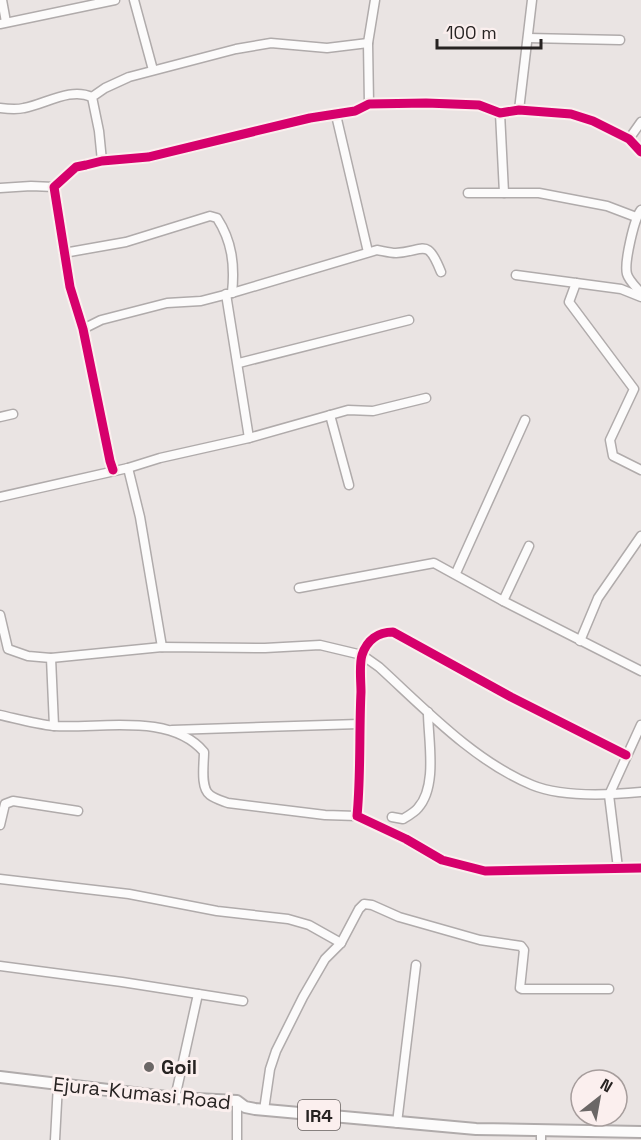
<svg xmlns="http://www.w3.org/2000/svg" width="641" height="1140" font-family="'Space Grotesk',sans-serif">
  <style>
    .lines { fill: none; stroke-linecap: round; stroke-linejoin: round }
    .minor-casing { stroke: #b0abab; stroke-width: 11 }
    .major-casing { stroke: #b0abab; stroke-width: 14 }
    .minor { stroke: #fcfbfb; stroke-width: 8 }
    .major { stroke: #fcfbfb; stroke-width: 10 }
    .cycleway-casing { stroke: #fbefee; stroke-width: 13 }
    .cycleway { stroke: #d6006c; stroke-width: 9 }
    .poi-dot { fill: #6b6766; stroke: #fbefee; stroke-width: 2 }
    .labels { text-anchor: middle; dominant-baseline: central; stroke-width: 6; stroke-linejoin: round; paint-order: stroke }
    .shield { fill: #fbefee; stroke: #67605f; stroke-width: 1.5 }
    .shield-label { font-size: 18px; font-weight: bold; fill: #272322 }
    .poi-label { font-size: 20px; font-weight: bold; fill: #272322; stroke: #fbefee; text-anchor: start }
    .street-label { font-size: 20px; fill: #272322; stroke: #fbefee }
  </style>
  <rect width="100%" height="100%" fill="#eae4e3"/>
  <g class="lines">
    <g class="minor-casing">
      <g id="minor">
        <polyline points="2,0 6,22"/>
        <polyline points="134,0 153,70"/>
        <polyline points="0,24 115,0"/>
        <polyline points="528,38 620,40"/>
        <polyline points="369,104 368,43 375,0"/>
        <path d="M0,108C8,109 16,110 24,108C46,104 70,87 92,97"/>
        <polyline points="519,110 532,0"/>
        <polyline points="500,113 504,193"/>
        <polyline points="336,115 368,252"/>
        <polyline points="629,139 641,122"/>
        <polyline points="102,161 99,131 92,97 105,88 129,77 236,49 271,43 327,48 368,43"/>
        <polyline points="0,188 31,186 54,187"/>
        <polyline points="468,193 539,193 607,206 636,217"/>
        <path d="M641,210C634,219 624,263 627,274C629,281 637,288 641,293"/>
        <path d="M64,253L126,242L210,216L217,218C232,241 235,265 232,293"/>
        <polyline points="516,275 621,289 641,297"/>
        <polyline points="576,283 569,302 634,389 610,440 613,456 641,470"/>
        <polyline points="226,294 249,438"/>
        <path d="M83,329L101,320L167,303L201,301L232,293L377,250C383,251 390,253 396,253C425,251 427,237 441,272"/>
        <polyline points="239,363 409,320"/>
        <polyline points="330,415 349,485"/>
        <polyline points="0,417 13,414"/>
        <polyline points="128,468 140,517 162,647"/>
        <polyline points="113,470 110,461 83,329 70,287 54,187 76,167 86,165 102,161 148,157 310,118 355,111 369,104 426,103 479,105 500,113 519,110 571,114 593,121 629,139 641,152"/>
        <polyline points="0,497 128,468 160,458 249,438 348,410 373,411 426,398"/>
        <polyline points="456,573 525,420"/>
        <polyline points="299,588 434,563 503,601 641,671"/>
        <polyline points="503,601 529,546"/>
        <polyline points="0,615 8,649 28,656 51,658 54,726"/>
        <polyline points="580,641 598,598 641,536"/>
        <path d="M51,658L162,647L265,648L320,645L362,655L379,667C425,709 474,761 532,785C561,797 610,795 641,792"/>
        <path d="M0,715C18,719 36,724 54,726C100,729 170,712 204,752C204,764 200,788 210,795C215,799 223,801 228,803L325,815L357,816"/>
        <polyline points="172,730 359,724"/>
        <path d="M626,755L511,697L393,632C378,632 367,640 362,655C359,665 361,681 361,692C359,733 361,775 357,816L406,839L442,860L485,871L641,868"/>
        <path d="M392,817L403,819C408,816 415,812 418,808C438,786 428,739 428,712"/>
        <polyline points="0,825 5,804 13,801 78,811"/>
        <polyline points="618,868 609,795 641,725"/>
        <polyline points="0,879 129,894 217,911 288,919 309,925 341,943"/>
        <polyline points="0,966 122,982 243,1001"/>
        <polyline points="175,1098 198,994"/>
        <polyline points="237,1101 237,1140"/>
        <polyline points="264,1110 270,1069 276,1051 303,997 325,959 341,943 359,909 364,904 372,905 399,917 480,940 521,946 524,950 520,988 522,989 609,989"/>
        <polyline points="397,1123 416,965"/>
        <polyline points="541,1130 541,1140"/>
        <polyline points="55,1140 58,1084"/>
      </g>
    </g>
    <g class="major-casing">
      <polyline id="major" points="0,1077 175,1098 237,1101 245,1107 255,1109 476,1129 641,1132"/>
    </g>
    <use href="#minor" class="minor"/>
    <use href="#major" class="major"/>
    <g class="cycleway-casing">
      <g id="cycleway">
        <polyline points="113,470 110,461 83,329 70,287 54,187 76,167 86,165 102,161 148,157 310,118 355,111 369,104 426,103 479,105 500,113 519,110 571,114 593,121 629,139 641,152"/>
        <path d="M626,755L511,697L393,632C378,632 367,640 362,655C359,665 361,681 361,692C359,733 361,775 357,816L406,839L442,860L485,871L641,868"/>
      </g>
    </g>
    <use href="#cycleway" class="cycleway"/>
  </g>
  <circle class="poi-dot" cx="149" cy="1067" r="6"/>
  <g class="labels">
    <rect class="shield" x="298" y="1100" width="42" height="30" rx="4.5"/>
    <g class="shield-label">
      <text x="319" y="1115">IR4</text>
    </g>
    <g class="poi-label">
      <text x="161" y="1067">Goil</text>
    </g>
    <g class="street-label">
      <text transform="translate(142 1093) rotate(6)">Ejura-Kumasi Road</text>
    </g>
  </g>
  <g transform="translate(599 1098) rotate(31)"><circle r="28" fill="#fbefee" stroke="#a69d9c" stroke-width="1.5"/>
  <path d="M0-4.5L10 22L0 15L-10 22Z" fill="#6b6766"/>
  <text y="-9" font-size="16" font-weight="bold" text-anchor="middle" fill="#272322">N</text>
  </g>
  <path d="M437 39v9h104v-9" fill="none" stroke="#272322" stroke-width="3"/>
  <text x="446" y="39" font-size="18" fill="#272322" stroke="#fbefee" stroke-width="4.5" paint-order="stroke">100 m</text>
</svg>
